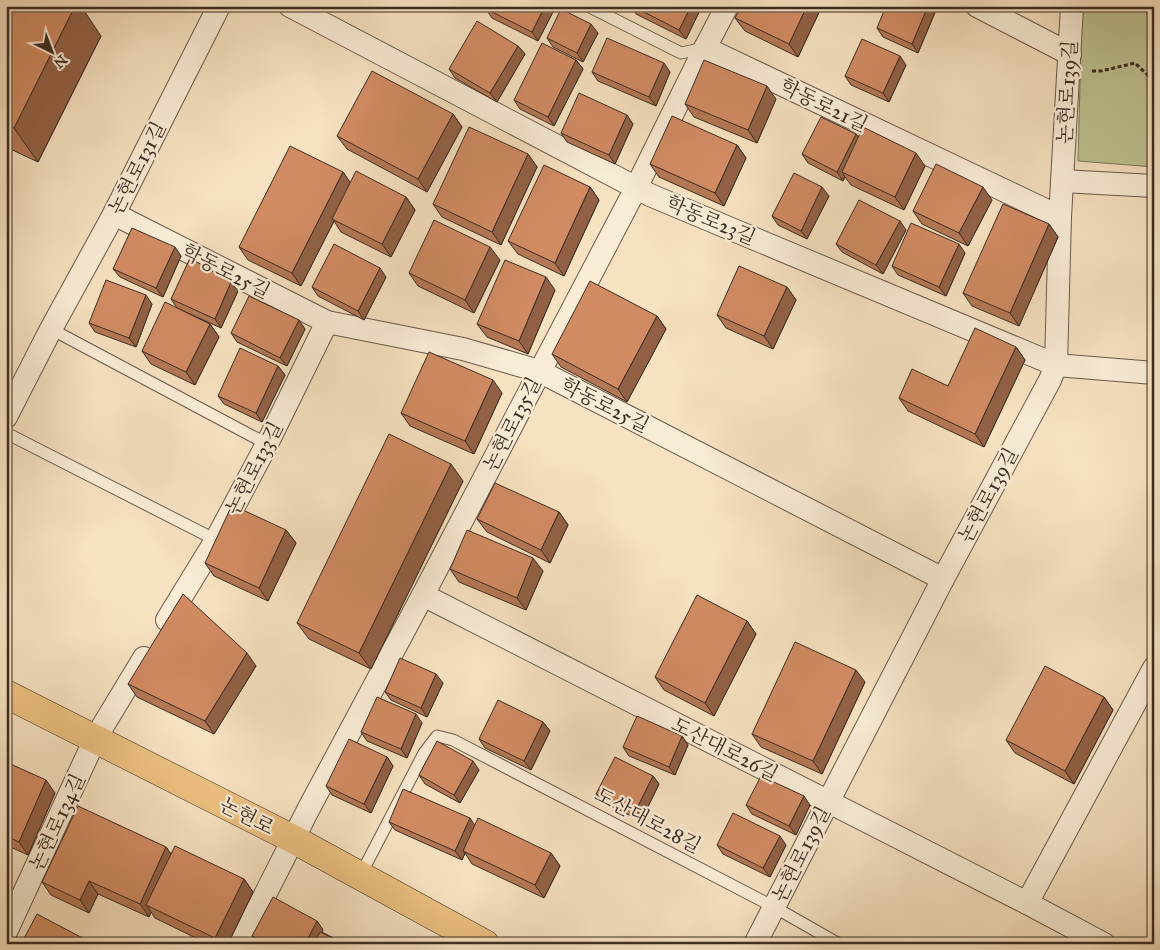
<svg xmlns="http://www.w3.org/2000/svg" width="1160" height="950" font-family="'IM FELL Great Primer','Noto Serif KR',serif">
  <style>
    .green { fill: #bec291; stroke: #7d785a }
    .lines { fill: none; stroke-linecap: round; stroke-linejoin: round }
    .lane-casing { stroke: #6a5a4b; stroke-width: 13 }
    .street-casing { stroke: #6a5a4b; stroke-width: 24 }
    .primary-casing { stroke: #3c2d24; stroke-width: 29 }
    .path { stroke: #3c2d24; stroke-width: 3; stroke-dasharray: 4 2.5; stroke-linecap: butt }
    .lane { stroke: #f9ecd6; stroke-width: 11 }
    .street { stroke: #f9ecd6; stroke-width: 22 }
    .primary { stroke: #ebc080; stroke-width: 28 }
    .wall { fill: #b47855; stroke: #3c2d24 }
    .shaded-wall { fill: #926145; stroke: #3c2d24 }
    .building { fill: #d18b63; stroke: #3c2d24 }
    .labels { text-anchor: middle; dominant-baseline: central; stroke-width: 4.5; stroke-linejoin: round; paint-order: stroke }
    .street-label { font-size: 20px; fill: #3c2d24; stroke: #f9ecd6 }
  </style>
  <rect width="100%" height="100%" fill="#f6e1c0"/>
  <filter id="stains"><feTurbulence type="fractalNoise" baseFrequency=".004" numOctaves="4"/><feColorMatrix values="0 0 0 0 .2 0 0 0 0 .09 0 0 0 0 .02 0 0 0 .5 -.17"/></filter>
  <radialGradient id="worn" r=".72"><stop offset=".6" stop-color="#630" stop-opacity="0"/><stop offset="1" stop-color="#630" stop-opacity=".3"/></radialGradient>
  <polygon class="green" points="1082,6 1154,6 1154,167 1078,161"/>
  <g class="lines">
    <g class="lane-casing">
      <g id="lane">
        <polyline points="588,6 681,53 705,48"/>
        <polyline points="51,329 267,444"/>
        <polyline points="6,433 216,540"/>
        <polyline points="360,876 424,753 437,736 453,740 774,907 839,944"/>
      </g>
    </g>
    <g class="street-casing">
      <g id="street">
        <polyline points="290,6 650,195 1056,365 1154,373"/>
        <polyline points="977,6 1070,54"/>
        <polyline points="705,48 1060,217"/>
        <polyline points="1062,181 1154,186"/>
        <polyline points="114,214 327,322 463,349 539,371 943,579"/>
        <polyline points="6,417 51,329 114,214 219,6"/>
        <polyline points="423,595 1027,903 1104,944"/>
        <polyline points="167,620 216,540 267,444 327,322"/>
        <polyline points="1027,903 1154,668"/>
        <polyline points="6,932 95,739 144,658"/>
        <polyline points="240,944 309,808 423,595 636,188 705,48 727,6"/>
        <polyline points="755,944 943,579 1050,380 1056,365 1060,217 1072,6"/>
      </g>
    </g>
    <g class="primary-casing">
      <polyline id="primary" points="6,694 293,839 485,944"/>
    </g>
    <polyline class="path" points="1092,71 1101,71 1135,63 1154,81"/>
    <use href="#lane" class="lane"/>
    <use href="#street" class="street"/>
    <use href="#primary" class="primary"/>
  </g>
  <g class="wall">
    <polygon points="6,6 101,36 38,162 6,147"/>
    <polygon points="488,6 556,6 538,41 492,18 486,9"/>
    <polygon points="630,6 702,6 686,39 636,14"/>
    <polygon points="822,6 798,57 745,31 735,18"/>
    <polygon points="936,10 918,53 883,37 877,28"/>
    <polygon points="598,33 583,62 553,47 547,38"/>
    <polygon points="518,46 525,54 497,102 455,78 449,69"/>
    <polygon points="576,60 583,69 554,126 520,109 514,100"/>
    <polygon points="906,65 889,102 851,85 845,76"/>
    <polygon points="592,72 670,72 656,106 598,81"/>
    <polygon points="776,99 757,143 694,117 685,104"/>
    <polygon points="453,114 462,127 427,192 347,149 337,136"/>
    <polygon points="633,124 615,164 567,142 561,133"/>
    <polygon points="856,134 859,137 925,166 904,210 851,185 845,177 843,181 808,163 802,154"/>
    <polygon points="737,145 746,158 724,206 659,177 650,164"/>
    <polygon points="528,154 537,167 501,245 442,217 433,204"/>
    <polygon points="343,172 350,183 406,197 415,210 391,257 341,232 334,221 301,286 248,260 239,247"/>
    <polygon points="590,187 599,200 564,276 518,254 508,241"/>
    <polygon points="829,196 807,239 778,225 772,216"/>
    <polygon points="992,200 968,246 922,224 913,211"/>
    <polygon points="1049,224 1058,237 1019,326 972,306 963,293"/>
    <polygon points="906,230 883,274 842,252 836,244"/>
    <polygon points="965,253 946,296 898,275 892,266"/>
    <polygon points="181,256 163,297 120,277 113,269"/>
    <polygon points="500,260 474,313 418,286 409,273"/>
    <polygon points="386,277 364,320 318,296 312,287"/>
    <polygon points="787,287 796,300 773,349 726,328 717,315"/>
    <polygon points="555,290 528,354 487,337 477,324"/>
    <polygon points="238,291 221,328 179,309 210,324 219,337 195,385 151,364 142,351 177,308 171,299"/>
    <polygon points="152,304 136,347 95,332 89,323"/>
    <polygon points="657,316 666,329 627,402 561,367 552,354"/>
    <polygon points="305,329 287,366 237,342 231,333"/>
    <polygon points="1016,347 1025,360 984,447 908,411 899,398 948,386"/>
    <polygon points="278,366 285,375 262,422 224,404 218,396"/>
    <polygon points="502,393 474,454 410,426 401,413"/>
    <polygon points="463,481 371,669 309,639 297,623"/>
    <polygon points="559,512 568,525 550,563 487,532 477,519"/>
    <polygon points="286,530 296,543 268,601 214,576 205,563"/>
    <polygon points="450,569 543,571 526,610 459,582"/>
    <polygon points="747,621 756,634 714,716 664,690 655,677"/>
    <polygon points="256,666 214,734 137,697 128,684"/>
    <polygon points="865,682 822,774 761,747 752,734"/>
    <polygon points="443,683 427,717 391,700 385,692"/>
    <polygon points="1104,697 1113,710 1074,784 1015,753 1006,740"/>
    <polygon points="543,722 550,731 531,770 485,748 479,739"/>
    <polygon points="422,723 407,758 367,741 361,732"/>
    <polygon points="682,736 688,745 675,775 629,756 623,747"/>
    <polygon points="6,750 12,757 9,763 55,793 28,855 6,845"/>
    <polygon points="387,757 393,766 371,813 332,795 326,786"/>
    <polygon points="479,770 460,803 425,784 419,775"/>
    <polygon points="653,776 659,784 641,821 603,802 596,794"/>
    <polygon points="746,805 810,805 796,835 752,814"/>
    <polygon points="389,822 475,825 551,853 560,866 544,898 472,864 465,853 462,860 395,830"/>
    <polygon points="717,845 786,845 770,877 723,854"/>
    <polygon points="166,847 171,854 244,879 253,892 228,944 208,944 155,918 151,912 149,917 98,894 89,913 51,895 42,882"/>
    <polygon points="317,921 323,930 322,932 345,944 258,944 252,936"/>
  </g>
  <g class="shaded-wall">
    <polygon points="75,6 81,6 101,36 38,162 14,128"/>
    <polygon points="545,6 556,6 538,41 532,32"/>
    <polygon points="691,6 702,6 686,39 679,30"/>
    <polygon points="807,6 822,6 798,57 789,44"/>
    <polygon points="928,6 933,6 936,10 918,53 912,44"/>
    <polygon points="591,24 598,33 583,62 577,53"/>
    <polygon points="518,46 525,54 497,102 490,93"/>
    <polygon points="900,56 906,65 889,102 883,93"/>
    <polygon points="576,60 583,69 554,126 548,117"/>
    <polygon points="664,63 670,72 656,106 649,97"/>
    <polygon points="767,86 776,99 757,143 748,130"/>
    <polygon points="453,114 462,127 427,192 418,179"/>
    <polygon points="627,115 633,124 615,164 609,155"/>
    <polygon points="856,134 863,143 842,172 845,177 843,181 837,172"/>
    <polygon points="737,145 746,158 724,206 715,193"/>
    <polygon points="916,153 925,166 904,210 895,197"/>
    <polygon points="528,154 537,167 501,245 492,232"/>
    <polygon points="343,172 352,185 332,219 334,221 301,286 292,273"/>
    <polygon points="590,187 599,200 564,276 555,263"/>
    <polygon points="822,187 829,196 807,239 801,231"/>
    <polygon points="983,187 992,200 968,246 959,233"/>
    <polygon points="406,197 415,210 391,257 382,244"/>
    <polygon points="900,221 906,230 883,274 876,265"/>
    <polygon points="1049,224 1058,237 1019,326 1010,313"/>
    <polygon points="959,244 965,253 946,296 939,287"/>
    <polygon points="175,247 181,256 163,297 156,288"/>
    <polygon points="490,247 500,260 474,313 465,300"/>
    <polygon points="380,268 386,277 364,320 358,311"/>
    <polygon points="546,277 555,290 528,354 519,341"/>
    <polygon points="231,282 238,291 221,328 215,319"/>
    <polygon points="787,287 796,300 773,349 764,336"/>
    <polygon points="146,295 152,304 136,347 129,338"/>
    <polygon points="657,316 666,329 627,402 618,389"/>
    <polygon points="299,320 305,329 287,366 280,358"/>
    <polygon points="210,324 219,337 195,385 186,372"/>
    <polygon points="1016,347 1025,360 984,447 975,434"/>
    <polygon points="278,366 285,375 262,422 256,413"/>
    <polygon points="493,380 502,393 474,454 465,441"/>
    <polygon points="451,464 463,481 371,669 359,653"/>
    <polygon points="559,512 568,525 550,563 541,550"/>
    <polygon points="286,530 296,543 268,601 259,588"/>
    <polygon points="533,558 543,571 526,610 517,598"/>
    <polygon points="747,621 756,634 714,716 705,703"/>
    <polygon points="247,653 256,666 214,734 205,721"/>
    <polygon points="856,670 865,682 822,774 813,761"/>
    <polygon points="436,674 443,683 427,717 421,708"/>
    <polygon points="1104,697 1113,710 1074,784 1065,771"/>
    <polygon points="416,714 422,723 407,758 401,749"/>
    <polygon points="543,722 550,731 531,770 524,761"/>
    <polygon points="682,736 688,745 675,775 669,767"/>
    <polygon points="6,750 12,757 6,768"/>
    <polygon points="387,757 393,766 371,813 364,804"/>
    <polygon points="473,761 479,770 460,803 454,795"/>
    <polygon points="653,776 659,784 641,821 635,812"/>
    <polygon points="46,780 55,793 28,855 19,842"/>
    <polygon points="804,796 810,805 796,835 789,826"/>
    <polygon points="470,818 476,827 463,851 465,853 462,860 455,851"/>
    <polygon points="780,836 786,845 770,877 763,868"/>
    <polygon points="166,847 175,860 146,905 151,912 149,917 140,904"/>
    <polygon points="551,853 560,866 544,898 535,885"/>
    <polygon points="244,879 253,892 228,944 218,944 215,938"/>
    <polygon points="89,881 98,894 89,913 80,900"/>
    <polygon points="317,921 323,930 316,944 305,944"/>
  </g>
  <g class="building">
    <polygon points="6,6 75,6 14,128 6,125"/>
    <polygon points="488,6 545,6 532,32 486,9"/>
    <polygon points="632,6 691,6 679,30"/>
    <polygon points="741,6 807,6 789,44 735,18"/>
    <polygon points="886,6 928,6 912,44 877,28"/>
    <polygon points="561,9 591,24 577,53 547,38"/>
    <polygon points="477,21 518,46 490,93 449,69"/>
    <polygon points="607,38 664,63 649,97 592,72"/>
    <polygon points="862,39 900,56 883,93 845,76"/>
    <polygon points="542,43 576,60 548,117 514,100"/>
    <polygon points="704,60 767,86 748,130 685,104"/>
    <polygon points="372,71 453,114 418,179 337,136"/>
    <polygon points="579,93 627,115 609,155 561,133"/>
    <polygon points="672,116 737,145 715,193 650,164"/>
    <polygon points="821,117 856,134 837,172 802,154"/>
    <polygon points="469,127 528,154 492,232 433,204"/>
    <polygon points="863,127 916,153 895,197 842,172"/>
    <polygon points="290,146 343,172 292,273 239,247"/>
    <polygon points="936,164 983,187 959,233 913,211"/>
    <polygon points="544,165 590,187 555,263 508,241"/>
    <polygon points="356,171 406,197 382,244 332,219"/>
    <polygon points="794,173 822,187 801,231 772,216"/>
    <polygon points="859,200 900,221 876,265 836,244"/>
    <polygon points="1003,204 1049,224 1010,313 963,293"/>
    <polygon points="434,220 490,247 465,300 409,273"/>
    <polygon points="911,223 959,244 939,287 892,266"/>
    <polygon points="132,228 175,247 156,288 113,269"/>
    <polygon points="334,244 380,268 358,311 312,287"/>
    <polygon points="190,258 231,282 215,319 171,299"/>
    <polygon points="505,260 546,277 519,341 477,324"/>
    <polygon points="739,266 787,287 764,336 717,315"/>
    <polygon points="106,280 146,295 129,338 89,323"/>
    <polygon points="590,281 657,316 618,389 552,354"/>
    <polygon points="249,296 299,320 280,358 231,333"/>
    <polygon points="165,302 210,324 186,372 142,351"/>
    <polygon points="975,328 1016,347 975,434 899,398 912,369 948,386"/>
    <polygon points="240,348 278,366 256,413 218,396"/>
    <polygon points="429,352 493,380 465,441 401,413"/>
    <polygon points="389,434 451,464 359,653 297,623"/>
    <polygon points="495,483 559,512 541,550 477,519"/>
    <polygon points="232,505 286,530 259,588 205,563"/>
    <polygon points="467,530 533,558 517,598 450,569"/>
    <polygon points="183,594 247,653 205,721 128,684"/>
    <polygon points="697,595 747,621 705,703 655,677"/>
    <polygon points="795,642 856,670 813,761 752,734"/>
    <polygon points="400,658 436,674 421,708 385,692"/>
    <polygon points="1045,666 1104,697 1065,771 1006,740"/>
    <polygon points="377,697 416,714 401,749 361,732"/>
    <polygon points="498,700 543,722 524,761 479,739"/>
    <polygon points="637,716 682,736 669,767 623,747"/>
    <polygon points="349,739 387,757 364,804 326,786"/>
    <polygon points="437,741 473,761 454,795 419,775"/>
    <polygon points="615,757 653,776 635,812 596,794"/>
    <polygon points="6,762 46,780 19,842 6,836"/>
    <polygon points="761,776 804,796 789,826 746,805"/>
    <polygon points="403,789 470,818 455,851 389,822"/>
    <polygon points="78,806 166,847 140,904 89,881 80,900 42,882"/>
    <polygon points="733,813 780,836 763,868 717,845"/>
    <polygon points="478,818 551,853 535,885 463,851"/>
    <polygon points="175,846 244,879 215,938 146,905"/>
    <polygon points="273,897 317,921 305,944 268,944 252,936"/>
    <polygon points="37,914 94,944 21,944"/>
    <polygon points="320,932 345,944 314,944"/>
  </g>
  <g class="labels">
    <g class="street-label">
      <text transform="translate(1067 92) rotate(-87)">논현로139길</text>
      <text transform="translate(824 105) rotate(26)">학동로21길</text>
      <text transform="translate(137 168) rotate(-63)">논현로131길</text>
      <text transform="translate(711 220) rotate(23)">학동로23길</text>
      <text transform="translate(226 271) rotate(27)">학동로25길</text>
      <text transform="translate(605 405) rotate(27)">학동로25길</text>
      <text transform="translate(512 424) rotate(-63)">논현로135길</text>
      <text transform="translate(254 468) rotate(-63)">논현로133길</text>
      <text transform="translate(988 495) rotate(-62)">논현로139길</text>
      <text transform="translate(725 749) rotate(27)">도산대로26길</text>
      <text transform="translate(247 816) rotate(27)">논현로</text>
      <text transform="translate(648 820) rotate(28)">도산대로28길</text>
      <text transform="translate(57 822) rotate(-65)">논현로134길</text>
      <text transform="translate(801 854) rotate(-63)">논현로139길</text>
    </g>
  </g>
  <rect width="1160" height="950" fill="none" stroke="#f6e1c0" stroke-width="25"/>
  <rect x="8" y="8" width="1145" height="935" fill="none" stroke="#3c2d24" stroke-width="2.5"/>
  <rect x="12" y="12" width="1135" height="925" fill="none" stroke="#3c2d24"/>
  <g transform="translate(52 52) rotate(138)" stroke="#f9ecd6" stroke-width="4" paint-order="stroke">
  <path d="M0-4L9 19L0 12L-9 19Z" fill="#3c2d24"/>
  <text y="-8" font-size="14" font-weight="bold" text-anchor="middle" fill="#3c2d24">N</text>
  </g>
  <rect width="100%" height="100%" filter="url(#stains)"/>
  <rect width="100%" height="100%" fill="url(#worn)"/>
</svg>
